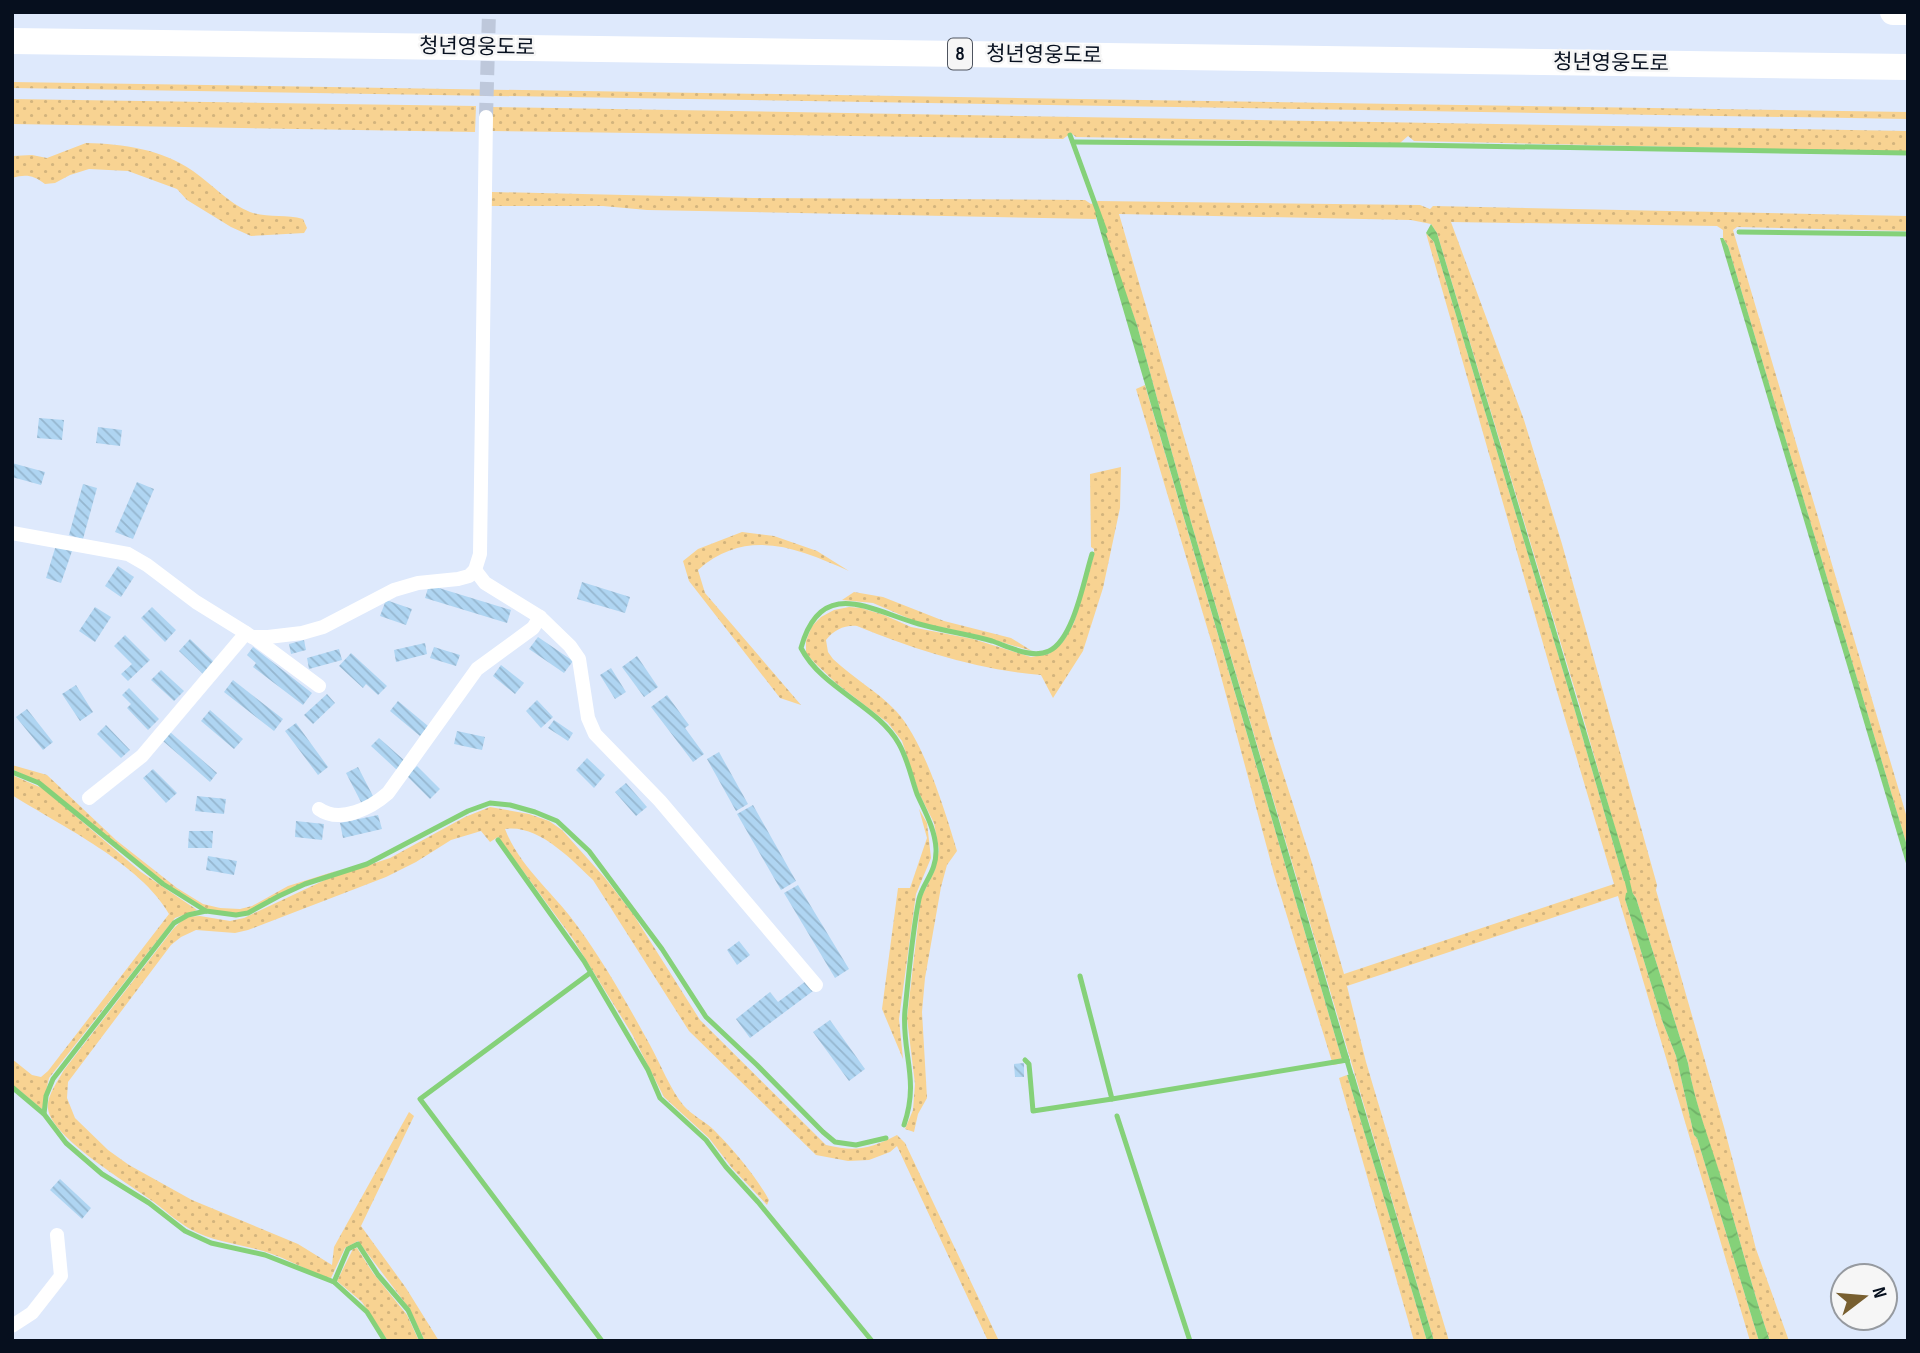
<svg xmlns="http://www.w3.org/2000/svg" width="1920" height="1353" font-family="'Sofia Sans Condensed','Noto Sans KR',sans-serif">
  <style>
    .grass { fill: url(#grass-dots); fill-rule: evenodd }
    .water { fill: url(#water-waves) }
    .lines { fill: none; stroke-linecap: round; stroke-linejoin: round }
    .stream { stroke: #85d179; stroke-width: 5 }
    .building { fill: url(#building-back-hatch) }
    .minor-tunnel { stroke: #bec8db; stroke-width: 14; stroke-dasharray: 14 7; stroke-linecap: butt }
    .minor { stroke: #fff; stroke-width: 14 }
    .motorway { stroke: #fff; stroke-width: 26 }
    .labels { text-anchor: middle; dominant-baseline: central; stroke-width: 5; stroke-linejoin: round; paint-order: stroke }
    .shield { fill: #f6f6f6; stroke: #4e545f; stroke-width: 2 }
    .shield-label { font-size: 19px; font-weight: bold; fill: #060f1e }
    .street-label { font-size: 21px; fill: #060f1e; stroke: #f6f6f6 }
  </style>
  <defs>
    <pattern id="grass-dots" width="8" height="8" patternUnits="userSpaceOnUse" patternTransform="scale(1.75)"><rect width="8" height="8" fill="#f8d392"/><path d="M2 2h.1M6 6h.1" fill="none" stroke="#d3b47d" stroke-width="1.8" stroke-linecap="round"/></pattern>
    <pattern id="water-waves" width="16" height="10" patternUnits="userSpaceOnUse" patternTransform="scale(1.75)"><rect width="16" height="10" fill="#85d179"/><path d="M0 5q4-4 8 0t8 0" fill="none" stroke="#71b268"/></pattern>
    <pattern id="building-back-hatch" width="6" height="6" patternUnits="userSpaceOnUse" patternTransform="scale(1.75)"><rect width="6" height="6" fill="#afd5f2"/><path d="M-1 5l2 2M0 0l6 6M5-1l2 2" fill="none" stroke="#95b6cf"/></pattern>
  </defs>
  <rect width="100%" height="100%" fill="#dee9fc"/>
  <g class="grass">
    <polygon points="12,82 1908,112 1908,119 12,88"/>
    <polygon points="12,99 476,106 475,132 12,124"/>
    <polygon points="491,107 1908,131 1908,152 1414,141 1408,136 1400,143 1076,137 1071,133 1063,139 492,131"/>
    <path d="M86,143C124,144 161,149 193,171C212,184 228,203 250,212C267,218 286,214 303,219L307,228L304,233L251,236L231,227L187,200L177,189L128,171L89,169L70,175L55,183L45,184C33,175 26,174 12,178V156L32,155L47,158Z"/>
    <path d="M492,192L753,198L1085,200L1091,204L1098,201L1420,205L1430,209L1433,206L1908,216V231L1737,227L1733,230L1908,821V849L1728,246L1723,238V230L1717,226L1451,222L1524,420L1562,544L1657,885L1656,890L1724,1127L1756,1249L1789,1341H1770C1752,1290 1740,1238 1724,1187C1711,1146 1695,1106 1688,1063L1636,898L1631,891L1625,899L1663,1023L1676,1056L1694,1135L1697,1138L1759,1341H1750L1618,896L1347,986L1366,1062L1449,1341H1434L1191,522L1137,325L1096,214V219L647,210L603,206H491ZM1119,214L1411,220L1431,224L1437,233L1581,710L1630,880L1624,881L1575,711L1434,242L1426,233L1548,661L1614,884L1344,974L1312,863L1275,748Z"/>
    <polygon points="1145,385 1343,1063 1333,1065 1274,874 1215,654 1136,389"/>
    <path d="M1121,467L1120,508L1103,588L1083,651L1053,698L1041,675C978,670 915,650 857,626C844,625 834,630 826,640L828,652L833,659C853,678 877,691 896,711C924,741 945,811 957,851L947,865L941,887L925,978L922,1012L927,1098L918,1114L914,1132L905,1129L913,1110L915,1084L907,1018L921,898L935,870L939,850L934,823L919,793L902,741L888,723L836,683L814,662L806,653V641L812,626L821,617L834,610L849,607L861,608L884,615L911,627L973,639L1031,657L1049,654L1063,642L1074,623L1094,555V549L1091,547L1090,474Z"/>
    <path d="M742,532L774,536L817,551L849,571C797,548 747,527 698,570L705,593L801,705L780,698L689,581L683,561L698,549Z"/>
    <polygon points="854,592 883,597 944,621 1011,638 1032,651 977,635 917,622 873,603 842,600"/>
    <polygon points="12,765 47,775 116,840 177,888 203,904 220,908 240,909 252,906 288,886 339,870 285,891 248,912 236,914 206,909 163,882 43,784 12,769"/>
    <path d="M12,775L44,789L141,872L197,910L175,918L49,1078L42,1109L12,1084V1059L32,1075L41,1077L48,1071L169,914C141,864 61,826 12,795Z"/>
    <path d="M490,807L529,814L549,821L562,830L605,878L633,914L700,1020L826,1145C856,1152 870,1149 897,1135L905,1143L999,1341H988L897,1146L890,1152L869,1160L848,1161L816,1155L689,1031L593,880C571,859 538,824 505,829C520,868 555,894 578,927C605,964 628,1005 650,1045C660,1063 671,1091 684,1106C692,1115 704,1121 713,1129C734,1150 755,1175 769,1200L767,1205L732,1168L709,1138L664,1097L632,1034L573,939L498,837L490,842L481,831L451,840L416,862L386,877L248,930L235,933L196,930L181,937L171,945L68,1082L67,1098L75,1118L108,1150L129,1165L192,1200L298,1244L332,1265L334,1247L409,1112L414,1116L361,1226L406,1288L439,1341H425L409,1308L358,1241L345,1248L331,1278C311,1273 292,1261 272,1254C245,1244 214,1243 190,1229C176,1221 164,1209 151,1200C128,1183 52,1138 48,1109C46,1097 58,1081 64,1070L174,928L186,917L200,916L230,921L244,918L327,879L390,858L465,817Z"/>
    <polygon points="919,809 927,823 931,858 916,894 899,1019 903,1059 882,1009 898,888 910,888 927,838"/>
    <polygon points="1347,1075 1427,1341 1414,1341 1339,1078"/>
    <polygon points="357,1248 373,1273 407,1315 419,1341 388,1341 362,1302 337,1281 353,1249"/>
  </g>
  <g class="water">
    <polygon points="1095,213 1100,216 1137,325 1191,522 1350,1061 1343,1063"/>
    <polygon points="1431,224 1437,233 1631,880 1624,881 1575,711 1434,242 1426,233"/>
    <polygon points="1720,238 1723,238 1728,246 1908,849 1908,870"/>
    <path d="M1631,891L1636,898L1688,1063C1695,1106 1712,1146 1724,1187C1740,1238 1752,1290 1770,1341H1759L1697,1138L1694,1135L1676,1056L1663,1023L1625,899L1626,893Z"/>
    <polygon points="1354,1074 1434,1341 1427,1341 1347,1075"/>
  </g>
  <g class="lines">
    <g class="stream">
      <polyline points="1070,135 1105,231"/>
      <polyline points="1073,142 1408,145 1908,153"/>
      <polyline points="1739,232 1908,234"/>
      <polyline points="12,772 39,783 163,884 206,911"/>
      <polyline points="498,840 584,961 648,1070 660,1098 706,1140 726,1167 758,1202 872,1341"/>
      <polyline points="1626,876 1631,897"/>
      <polyline points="590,973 420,1099 602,1341"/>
      <polyline points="1080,976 1112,1099 1347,1060"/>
      <polyline points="1346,1057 1353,1081"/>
      <polyline points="1025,1060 1029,1064 1033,1111 1112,1099"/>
      <polyline points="12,1087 44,1114 66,1143 102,1174 149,1203 185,1231 211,1243 265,1255 334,1282 367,1312 385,1341"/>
      <polyline points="44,1114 46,1096 53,1079 174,923 188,915 206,911 236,915 248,913 279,896 305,884 367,864 468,811 490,803 510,805 535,812 557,821 589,851 662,949 706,1017 757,1065 823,1132 835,1142 856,1145 886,1138"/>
      <polyline points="1117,1116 1190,1341"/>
      <path d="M904,1125C920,1079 901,1052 905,1010C909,973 912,934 919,899C923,882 937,872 936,849C935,829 925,812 917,794C911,777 908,760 899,744C878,706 822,689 801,648C821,575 872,611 919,624C943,631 968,634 992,641C1009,647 1032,659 1049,651C1074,639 1084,579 1092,554"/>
      <polyline points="334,1282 348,1249 358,1244 378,1275 408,1310 422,1341"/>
    </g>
  </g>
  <g class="building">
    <polygon points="39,418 64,420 62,440 37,438"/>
    <polygon points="98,427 122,430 120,446 96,443"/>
    <polygon points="12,463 45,472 41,485 12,477"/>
    <polygon points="137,482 154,489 133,539 115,532"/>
    <polygon points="83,484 97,488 83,539 69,535"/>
    <polygon points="56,545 72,551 61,583 46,578"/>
    <polygon points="118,566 134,577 121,597 105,586"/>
    <polygon points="582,582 630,597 625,613 577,599"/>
    <polygon points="429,585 511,610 507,623 425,598"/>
    <polygon points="386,600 412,609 406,625 380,616"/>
    <polygon points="95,607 111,617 95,642 79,631"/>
    <polygon points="152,607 176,630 165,642 141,618"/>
    <polygon points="125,635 150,660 128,681 121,674 132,664 114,646"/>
    <polygon points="538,637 573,661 564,673 529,649"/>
    <polygon points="190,639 214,662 203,674 179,651"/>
    <polygon points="304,640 306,650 291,654 289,644"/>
    <polygon points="425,643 427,654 396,662 394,650"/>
    <polygon points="253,647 312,693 303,705 253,667 256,663 247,655"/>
    <polygon points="434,647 460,655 456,666 430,658"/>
    <polygon points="339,649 342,660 309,669 307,658"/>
    <polygon points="351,653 387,686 378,695 366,684 363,688 339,666"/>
    <polygon points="637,656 658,687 644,697 622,667"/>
    <polygon points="501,665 524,683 515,694 493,676"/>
    <polygon points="611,668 626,692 615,699 600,675"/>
    <polygon points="161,670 184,691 174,701 151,680"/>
    <polygon points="233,680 283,719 274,731 224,692"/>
    <polygon points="76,685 93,712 80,721 62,694"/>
    <polygon points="129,688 159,719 148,730 127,708 131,704 122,695"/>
    <polygon points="327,694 335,703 313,724 304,715"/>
    <polygon points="667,695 689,725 685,728 704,754 693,762 651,707"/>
    <polygon points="537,700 553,717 541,728 526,711"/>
    <polygon points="398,701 428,726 420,736 390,711"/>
    <polygon points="27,709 53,742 43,750 16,717"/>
    <polygon points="210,710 243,739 234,749 201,721"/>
    <polygon points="554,720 573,733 568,741 548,728"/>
    <polygon points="296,723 328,767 318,775 285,731"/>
    <polygon points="106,725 130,750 121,758 97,734"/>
    <polygon points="457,731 485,737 482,750 454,744"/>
    <polygon points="170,732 217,773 210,782 163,741"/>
    <polygon points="379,738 405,761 397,770 371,746"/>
    <polygon points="719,752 748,804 736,811 707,759"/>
    <polygon points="587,758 605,775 594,788 576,770"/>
    <polygon points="417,766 440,789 430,799 407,776"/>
    <polygon points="358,767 374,798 362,804 346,773"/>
    <polygon points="153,769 177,793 166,803 143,778"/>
    <polygon points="626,783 647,807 636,816 615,792"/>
    <polygon points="197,796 226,799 224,814 195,811"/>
    <polygon points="753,805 796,881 781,890 737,814"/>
    <polygon points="378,815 382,829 343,838 340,823"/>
    <polygon points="296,821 324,824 322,840 295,837"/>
    <polygon points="189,831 213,831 212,848 188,848"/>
    <polygon points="208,856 237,861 234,875 206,870"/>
    <polygon points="798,885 849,969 835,978 784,893"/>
    <polygon points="739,941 750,955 737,965 727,950"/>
    <polygon points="806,981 813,991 750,1038 736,1019 770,992 778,1002"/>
    <polygon points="830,1020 865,1069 849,1081 813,1032"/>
    <polygon points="1024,1063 1024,1077 1015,1077 1014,1064"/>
    <polygon points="60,1179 91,1208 82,1219 50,1190"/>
  </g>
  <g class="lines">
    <polyline class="minor-tunnel" points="486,117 489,12"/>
    <g class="minor">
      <polyline points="12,533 128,554 147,565 196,602 246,633 252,637 268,637 302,633 323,627 394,590 418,583 458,579 469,576 475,570 480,554 486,117"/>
      <polyline points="475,570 485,583 540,617 570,646 579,659 588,718 595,734 660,801 816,985"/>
      <polyline points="253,637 319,686"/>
      <polyline points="89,798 142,756 246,633"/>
      <path d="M319,809C340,824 371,808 388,793L477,669L533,628L540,617"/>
      <polyline points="12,1326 32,1313 61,1276 57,1235"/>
    </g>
    <g class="motorway">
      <polyline points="1893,12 1908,12"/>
      <polyline points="12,41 1908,67"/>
    </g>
  </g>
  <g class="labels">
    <rect class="shield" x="948" y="38.5" width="24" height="31" rx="5"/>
    <g class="shield-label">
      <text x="960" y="54">8</text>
    </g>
    <g class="street-label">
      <text transform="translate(477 47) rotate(1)">청년영웅도로</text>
      <text transform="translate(1044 55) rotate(1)">청년영웅도로</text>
      <text transform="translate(1611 63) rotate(1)">청년영웅도로</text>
    </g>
  </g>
  <rect width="1920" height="1353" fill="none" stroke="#060f1e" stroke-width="28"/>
  <g transform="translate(1864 1297) rotate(74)"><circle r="33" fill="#f6f6f6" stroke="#969aa0" stroke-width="2"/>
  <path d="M0-5L12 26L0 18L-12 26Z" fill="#785f30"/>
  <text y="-10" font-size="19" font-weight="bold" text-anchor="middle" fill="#060f1e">N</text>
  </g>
</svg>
